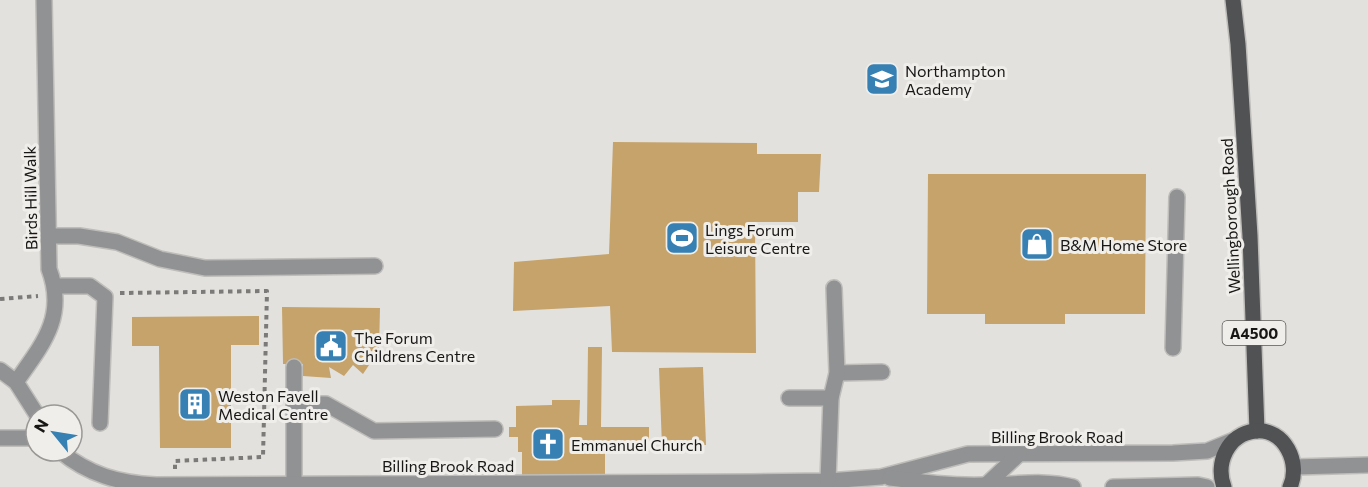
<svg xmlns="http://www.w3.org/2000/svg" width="1368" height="487" font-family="Commissioner,sans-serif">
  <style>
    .building { fill: #c5a36a }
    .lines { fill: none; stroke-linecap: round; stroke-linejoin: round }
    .minor-casing { stroke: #bebdba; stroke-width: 18 }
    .major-casing { stroke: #bebdba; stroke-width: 18 }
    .path { stroke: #7c7a78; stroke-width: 4; stroke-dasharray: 4.5 4.5; stroke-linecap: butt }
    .minor { stroke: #919293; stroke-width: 15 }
    .major { stroke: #505254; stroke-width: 15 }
    .labels { text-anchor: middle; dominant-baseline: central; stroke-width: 6; stroke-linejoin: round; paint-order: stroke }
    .shield { fill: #f0eeeb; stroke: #595856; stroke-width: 1.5 }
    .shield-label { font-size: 15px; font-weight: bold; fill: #181716 }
    .poi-label { font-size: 16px; fill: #181716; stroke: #f0eeeb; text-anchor: start }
    .street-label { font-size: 16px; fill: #181716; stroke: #f0eeeb }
  </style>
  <rect width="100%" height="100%" fill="#e3e1de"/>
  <g class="building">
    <polygon points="613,142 757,143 757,154 821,154 819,192 798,192 798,222 755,222 756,353 612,352 610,306 513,311 514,262 609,254"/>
    <polygon points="928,174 1146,174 1145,314 1065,314 1065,324 985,324 985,314 927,314"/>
    <polygon points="282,307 380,308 379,350 363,374 353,365 344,376 329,367 331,378 303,376 303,364 283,364"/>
    <polygon points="259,316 259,345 231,345 231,448 160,448 159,346 132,346 132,317"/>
    <polygon points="588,347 602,347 601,427 649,427 649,452 605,451 605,487 522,487 522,452 518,452 518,437 509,437 509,427 516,427 516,406 552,405 552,400 580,400 579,425 587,425"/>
    <polygon points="703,367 706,445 662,446 659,368"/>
  </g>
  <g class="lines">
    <g class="minor-casing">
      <g id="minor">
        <polyline points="49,236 79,236 117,242 160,259 205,268 375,266"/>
        <polyline points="55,286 90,286 105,297 100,423"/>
        <polyline points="1173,348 1177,197"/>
        <polyline points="294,367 294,484"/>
        <polyline points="0,370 16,382 37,415"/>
        <polyline points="837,373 882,372"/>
        <path d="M16,382C42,345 67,317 49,269L44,0"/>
        <polyline points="789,398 831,398"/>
        <polyline points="294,404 326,404 374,431 495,429"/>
        <polyline points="0,438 36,438"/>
        <path d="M60,451C89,475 119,483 156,485L751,482L828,481L881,477L968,454L1173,453L1207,451L1234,440"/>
        <polyline points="1295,467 1368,465"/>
        <path d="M890,478C921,482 952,486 984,485C1014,485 1043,479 1073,487"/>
        <polyline points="828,481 831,398 837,373 834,288"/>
        <polyline points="984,487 1019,454"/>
        <polyline points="1113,487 1198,485 1207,487"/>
      </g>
    </g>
    <g class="major-casing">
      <g id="major">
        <polyline points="1233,0 1238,44 1250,236 1257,431"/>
        <path d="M1224,487C1215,463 1228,434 1255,431C1285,428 1301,464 1290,487"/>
      </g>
    </g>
    <g class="path">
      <polyline points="120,293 267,291 263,457 175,461 175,469"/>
      <polyline points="0,299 38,296"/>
    </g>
    <use href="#minor" class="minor"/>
    <use href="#major" class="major"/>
  </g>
  <defs>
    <g id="school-square" transform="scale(1.725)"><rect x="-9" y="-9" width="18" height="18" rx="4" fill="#3680b3" stroke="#f0eeeb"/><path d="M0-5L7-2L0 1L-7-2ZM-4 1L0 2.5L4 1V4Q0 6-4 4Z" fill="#fff"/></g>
    <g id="stadium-square" transform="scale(1.725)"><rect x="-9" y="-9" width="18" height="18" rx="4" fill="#3680b3" stroke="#f0eeeb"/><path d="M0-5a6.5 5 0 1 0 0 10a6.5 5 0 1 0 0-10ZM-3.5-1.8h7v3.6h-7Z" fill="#fff"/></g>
    <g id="shop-square" transform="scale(1.725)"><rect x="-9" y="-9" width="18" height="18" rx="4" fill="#3680b3" stroke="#f0eeeb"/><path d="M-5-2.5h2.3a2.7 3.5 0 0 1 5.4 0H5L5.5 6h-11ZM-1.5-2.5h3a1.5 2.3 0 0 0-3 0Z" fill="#fff"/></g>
    <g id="civic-square" transform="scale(1.725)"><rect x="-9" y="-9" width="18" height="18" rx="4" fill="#3680b3" stroke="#f0eeeb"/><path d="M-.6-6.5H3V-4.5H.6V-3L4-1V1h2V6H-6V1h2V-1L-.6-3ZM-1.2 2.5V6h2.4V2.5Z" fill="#fff"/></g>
    <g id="building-square" transform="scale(1.725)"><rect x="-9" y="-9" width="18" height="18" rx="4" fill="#3680b3" stroke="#f0eeeb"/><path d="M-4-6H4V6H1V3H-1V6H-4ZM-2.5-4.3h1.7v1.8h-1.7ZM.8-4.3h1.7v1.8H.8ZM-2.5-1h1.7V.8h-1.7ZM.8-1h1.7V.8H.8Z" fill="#fff"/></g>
    <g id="church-square" transform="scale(1.725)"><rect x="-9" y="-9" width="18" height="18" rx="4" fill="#3680b3" stroke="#f0eeeb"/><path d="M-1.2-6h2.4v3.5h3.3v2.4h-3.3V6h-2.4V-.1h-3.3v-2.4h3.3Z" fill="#fff"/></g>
  </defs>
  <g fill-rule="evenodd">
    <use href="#school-square" x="882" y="79"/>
    <use href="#stadium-square" x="682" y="238"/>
    <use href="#shop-square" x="1037" y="244"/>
    <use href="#civic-square" x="331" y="346"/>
    <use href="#building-square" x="195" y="404"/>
    <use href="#church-square" x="548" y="444"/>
  </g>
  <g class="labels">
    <rect class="shield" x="1222.5" y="321" width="63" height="24" rx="4.5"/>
    <g class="shield-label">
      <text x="1254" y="333">A4500</text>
    </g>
    <g class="poi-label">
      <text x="905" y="70">Northampton<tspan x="905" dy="18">Academy</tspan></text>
      <text x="705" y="229">Lings Forum<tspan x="705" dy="18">Leisure Centre</tspan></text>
      <text x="1060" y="244">B&amp;M Home Store</text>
      <text x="354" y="337">The Forum<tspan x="354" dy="18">Childrens Centre</tspan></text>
      <text x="218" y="395">Weston Favell<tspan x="218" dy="18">Medical Centre</tspan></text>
      <text x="571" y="444">Emmanuel Church</text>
    </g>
    <g class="street-label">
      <text transform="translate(30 198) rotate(-91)">Birds Hill Walk</text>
      <text transform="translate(1230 216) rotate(-93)">Wellingborough Road</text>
      <text x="1057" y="436">Billing Brook Road</text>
      <text x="448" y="465">Billing Brook Road</text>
    </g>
  </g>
  <g transform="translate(54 433) rotate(300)"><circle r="28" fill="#f0eeeb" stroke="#9a9896" stroke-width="1.5"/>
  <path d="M0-4.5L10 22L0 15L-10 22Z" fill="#3680b3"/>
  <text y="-9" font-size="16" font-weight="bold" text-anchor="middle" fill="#181716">N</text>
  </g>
</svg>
